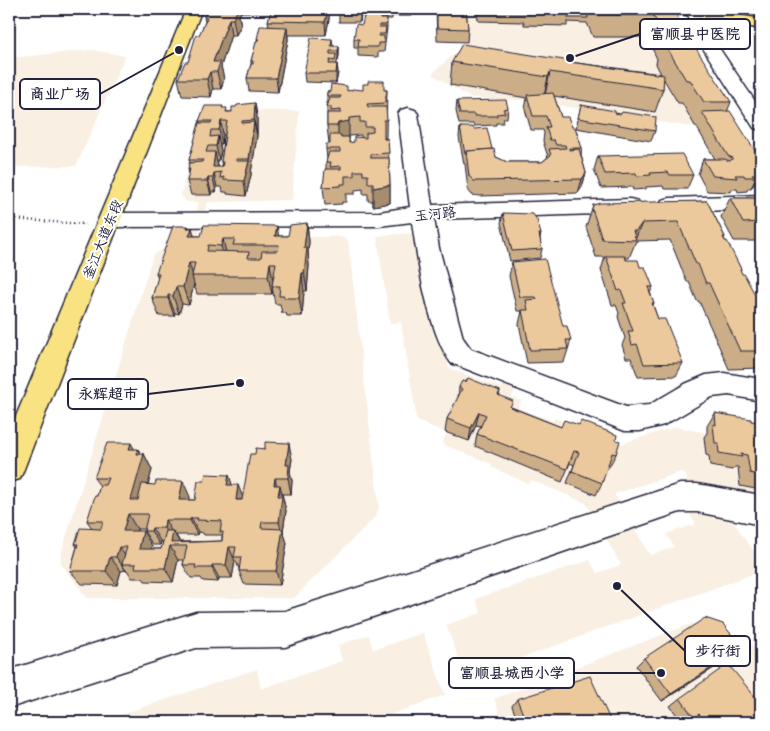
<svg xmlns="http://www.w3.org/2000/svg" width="770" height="731" font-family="'Playpen Sans','LXGW WenKai TC',sans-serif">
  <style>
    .built { fill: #f9efe2 }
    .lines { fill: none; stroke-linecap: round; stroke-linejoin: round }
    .minor-casing { stroke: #22223b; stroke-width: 3 }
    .major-casing { stroke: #22223b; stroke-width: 3 }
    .path { stroke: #22223b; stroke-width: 2.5; stroke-dasharray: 1 3; stroke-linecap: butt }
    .minor { fill: #fff; fill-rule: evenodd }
    .major { fill: #f8e281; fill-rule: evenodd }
    .wall { fill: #cbad87; stroke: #22223b; fill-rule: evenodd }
    .shaded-wall { fill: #a58d6e; stroke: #22223b }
    .building { fill: #ecc99d; stroke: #22223b; fill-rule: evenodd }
    .labels { text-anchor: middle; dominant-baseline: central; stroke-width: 4; stroke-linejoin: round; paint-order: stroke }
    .street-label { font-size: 14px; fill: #22223b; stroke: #fff }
    .leader { fill: none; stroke: #22223b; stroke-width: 2 }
    .callout-dot { fill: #22223b; stroke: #fff; stroke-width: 2 }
    .callout { fill: #fff; stroke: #22223b; stroke-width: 2 }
    .callout-label { font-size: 15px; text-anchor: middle; font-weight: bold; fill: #22223b }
  </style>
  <rect width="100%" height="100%" fill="#fff"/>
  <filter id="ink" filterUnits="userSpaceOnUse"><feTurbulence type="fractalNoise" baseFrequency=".02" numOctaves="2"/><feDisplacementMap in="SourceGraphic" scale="10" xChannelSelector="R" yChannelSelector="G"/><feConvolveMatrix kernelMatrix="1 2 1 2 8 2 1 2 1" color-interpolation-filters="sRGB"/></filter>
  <g filter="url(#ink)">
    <g class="built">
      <polygon points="464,9 557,9 648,15 732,125 685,126 526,100 471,98 432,74 467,42"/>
      <polygon points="92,50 125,56 76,166 9,167 9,58"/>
      <polygon points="204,110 299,111 292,200 207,202 198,237 340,237 348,240 379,508 376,516 294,598 87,598 61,564 61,554 153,255 182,238 189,237 199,202 187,202 181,196 201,111"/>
      <polygon points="414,233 449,368 502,388 504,384 515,389 512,397 521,401 518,408 553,421 555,418 620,444 675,427 707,433 707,426 761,435 761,498 687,483 686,474 681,472 614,494 650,555 674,547 666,534 696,524 690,514 706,509 712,518 727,513 761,562 761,571 466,678 446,625 481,613 476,599 590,560 597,573 621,565 586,503 531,480 529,484 491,467 492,464 442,444 447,433 417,421 401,322 390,323 377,236"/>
      <polygon points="693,623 761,648 761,722 503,722 494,699"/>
      <polygon points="423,633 445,695 370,722 99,722 257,669 261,689 342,661 338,645 369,635 373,650"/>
    </g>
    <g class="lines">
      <g class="minor-casing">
        <g id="minor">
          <polygon points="686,9 702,9 713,39 761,110 761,130 754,128 697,39"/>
          <path d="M408,108L415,110L418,114L432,205L630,199L638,201L641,206L638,211L630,213L434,219L439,248L463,338L471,349L626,407L649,405L685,384L706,375L724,373L761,379V401L729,395L712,397L664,425L640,431H625L451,363C429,334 417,259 412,222L379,226L110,227L102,225L99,220L102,215L110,213L379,212L410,207L398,114L401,110Z"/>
          <polygon points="761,195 761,209 670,212 662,210 659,205 662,200 670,198"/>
          <polygon points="680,484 697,484 761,495 761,525 697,512 680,512 285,647 196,648 9,708 9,670 196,612 285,611"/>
        </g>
      </g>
      <g class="major-casing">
        <g id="major">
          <polygon points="186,9 202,9 24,469 20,479 9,482 9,433"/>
          <polygon points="659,9 708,9 761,19 761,29 695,16 661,12"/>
        </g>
      </g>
      <polyline class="path" points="9,219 85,224"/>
      <use href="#minor" class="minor"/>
      <use href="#major" class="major"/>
    </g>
    <g class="wall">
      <polygon points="208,9 329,9 329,19 326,35 288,35 288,40 278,92 249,91 247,78 251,64 251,61 257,41 257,39 269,26 268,21 271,12 241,12 239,16 241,25 236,35 231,35 221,66 224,79 221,89 213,89 211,97 182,96 178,79 188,62 205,22 204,17"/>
      <polygon points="339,9 362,9 360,22 339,22"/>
      <polygon points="367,9 428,9 428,10 412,9 412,16 392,16 392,19 381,19 387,19 387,28 384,52 378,52 378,57 358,56 358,48 354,48 354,39 362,25 373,16 373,12 367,12"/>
      <polygon points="436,9 466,9 468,29 467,42 437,41"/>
      <polygon points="477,9 570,9 569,13 585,13 586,9 673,9 690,39 689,41 731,102 727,112 761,160 761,173 758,180 755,184 751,188 748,188 747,191 738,192 737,189 732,189 731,192 707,191 698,174 703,159 715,159 696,126 695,126 682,103 678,103 663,78 663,89 655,112 554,96 561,117 572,127 582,148 581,155 586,173 582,187 578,193 479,196 472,195 468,190 465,164 464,164 459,137 460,127 474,129 492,149 496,157 507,162 542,162 547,158 548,154 547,154 543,141 544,133 543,130 531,130 525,109 527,98 450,85 452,62 570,62 661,74 656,64 657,59 647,37 593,37 587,23 567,22 567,26 524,25 524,22 478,21"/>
      <polygon points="332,39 333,46 339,46 339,55 338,61 337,61 338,73 336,83 305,82 304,73"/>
      <path d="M387,90L386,138H384V139H388L390,185V203L373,206V201H368V194H363V189L355,190V194H346V202H342V204L325,205L323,187L326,169V162L327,159L326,149L329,144L327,126V92ZM361,135V138L354,142L349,143V136Z"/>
      <polygon points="457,101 508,108 507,118 504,118 503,123 496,123 496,125 474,126 473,124 459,124 456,111"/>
      <path d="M255,103L257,117V136L251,173V175L246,196L227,194V192H223L222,187H217L216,192H211V195H191L187,181L189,174L188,169L190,163L189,160L200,123L199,121L223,108L228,112H232L236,107ZM223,135H225L221,162L222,167H218L217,160H219L221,151L220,144H222Z"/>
      <polygon points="581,105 615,113 655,131 651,141 576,128"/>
      <polygon points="598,156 693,175 687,189 664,189 663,186 646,187 646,189 633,190 632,187 601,188 594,170"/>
      <polygon points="730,198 761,198 761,238 759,238 757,241 734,241 721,217"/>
      <polygon points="707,201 725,237 724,239 741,269 740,271 761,306 761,368 729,369 699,301 697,301 689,282 687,282 670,240 636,241 629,258 625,258 626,260 640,267 653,287 650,293 654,303 653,305 658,319 683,363 676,376 638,377 631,358 626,358 622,345 625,338 618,317 619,313 616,305 612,305 601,270 605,257 596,257 586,227 593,205"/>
      <polygon points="503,213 541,234 540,238 542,249 540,258 510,261 501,223"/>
      <polygon points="307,223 309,242 308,251 309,266 307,291 304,291 302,316 287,316 286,313 282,313 280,304 275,304 272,287 272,294 197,294 194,284 189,305 182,304 179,314 175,313 174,316 159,316 152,298 158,278 156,273 188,226 189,228 192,228 194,236 288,236"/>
      <polygon points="512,262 563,326 571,340 564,362 527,363 519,324 522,311 517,311 509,276"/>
      <polygon points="466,382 500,391 499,395 511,407 561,427 616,440 616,454 609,467 607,466 602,483 596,495 567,483 574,465 570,463 562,482 475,446 477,434 481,426 476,425 469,441 445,432 447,419 458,398 459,387"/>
      <polygon points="715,413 755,422 756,420 761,421 761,490 740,486 738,467 735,467 732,470 710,466 709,456 706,455 704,437 707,433 707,426"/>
      <path d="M135,449L141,454H144L152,470L148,484L190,497L189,500H195L232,485L243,498L292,459L290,471L292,481L291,494H282L286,511L283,531L287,543L280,585L244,584L239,571V569L236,561H235L232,578H219L218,582L203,581L201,578H191L183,565L184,560H178L173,582L145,581L143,578H132L127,570L121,571L117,585L82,584L70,571L77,547L75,544L92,528L87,521L97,496L100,486L94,478ZM137,529H144V531L153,545H160L161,542H163L161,549H151L152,546L137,531ZM198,532L203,533L204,535H222V541L180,542L176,535H197Z"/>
      <polygon points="731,657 662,701 636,666 644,658"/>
      <polygon points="680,698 761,722 689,722 689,721 687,722 682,722 670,706"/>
      <polygon points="517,699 611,722 518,722 512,706"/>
    </g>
    <g class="shaded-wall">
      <polygon points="233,9 240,9 241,12 239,16 241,25 236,35 233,19"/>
      <polygon points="328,9 329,9 329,19 326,35 325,22"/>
      <polygon points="360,9 362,9 360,22"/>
      <polygon points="229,19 231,35 221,66 224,79 221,89 217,72 213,62"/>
      <polygon points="287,27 288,40 278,92 276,78"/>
      <polygon points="339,46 339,55 338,61 338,51"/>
      <polygon points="337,64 338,73 336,83 336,73"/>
      <polygon points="210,72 213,89 211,97 207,79"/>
      <polygon points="550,72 545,95 543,101 548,77"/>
      <polygon points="255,103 257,117 257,134 254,120"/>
      <polygon points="349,118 349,139 338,144 338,123"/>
      <polygon points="221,121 223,135 222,144 219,130"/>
      <polygon points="254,122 257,136 251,173 251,175 246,196 244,181 249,161"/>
      <polygon points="218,136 221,151 219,160 216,146"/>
      <polygon points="215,152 218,166 217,173 213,167"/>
      <polygon points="761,171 755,184 751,188 758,174"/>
      <polygon points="214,173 217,187 216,192 213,178"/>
      <polygon points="586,173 582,187 578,193 582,179"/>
      <polygon points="208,178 211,192 211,195 207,181"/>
      <polygon points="390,185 390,203 373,206 373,188"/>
      <polygon points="307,223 309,242 308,251 309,266 307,291 304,273 304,248"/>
      <polygon points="642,223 635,240 633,231"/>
      <polygon points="188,226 190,233 192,228 197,246 189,236 187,228"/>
      <polygon points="277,226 280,244 275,236"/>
      <polygon points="223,239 227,257 225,264 221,246"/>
      <polygon points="189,263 193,276 192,276 194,284 189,305 183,287"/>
      <polygon points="270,263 273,281 272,294 268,276"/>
      <polygon points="302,273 304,291 302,316 299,298"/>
      <polygon points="176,287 182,304 179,314 173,296"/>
      <polygon points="168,295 175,313 174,316 168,298"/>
      <polygon points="479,412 476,425 469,441 471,428"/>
      <polygon points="131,443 140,459 129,449"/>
      <polygon points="289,443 292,459 290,471 292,481 291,494 288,478 286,465"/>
      <polygon points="138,449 143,457 144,454 152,470 140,514 131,500"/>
      <polygon points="229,475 234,490 227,485"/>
      <polygon points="275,478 279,494 280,485 286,511 283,531 287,543 280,585 276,571 282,533 279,522 274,485"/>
      <polygon points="183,481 190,497 186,515 179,500"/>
      <polygon points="238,485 244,500 236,500"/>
      <polygon points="128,514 137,529 133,546 123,531"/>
      <polygon points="191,518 198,532 197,535 190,520"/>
      <polygon points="165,520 173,534 173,531 181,545 171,543 171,541 164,528"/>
      <polygon points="152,528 161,542 160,545 151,531"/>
      <polygon points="143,531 152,546 148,563 139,549"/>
      <polygon points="170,546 178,560 173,582 165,568"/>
      <polygon points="119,547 129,561 122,564 126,571 116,557"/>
      <polygon points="229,547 235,561 232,578 226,565"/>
      <polygon points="110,557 121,571 117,585 106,571"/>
      <polygon points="212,565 219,578 218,582 212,568"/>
      <polygon points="742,648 731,657 662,701 671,694"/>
    </g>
    <g class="building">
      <polygon points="208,9 238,9 233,19 229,19 213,62 220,62 217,72 210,72 207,79 178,79 185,62 188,62 196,35 199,35 207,18 204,17"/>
      <polygon points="272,9 328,9 325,22 268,21"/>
      <rect x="339" y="9" width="21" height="4"/>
      <rect x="373" y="9" width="19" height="1"/>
      <polygon points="437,9 466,9 468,29 437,28"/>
      <polygon points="596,9 673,9 690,39 665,38 653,15 598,15"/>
      <polygon points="569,13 587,13 588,18 568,18"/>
      <polygon points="364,16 381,16 380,19 387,19 386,25 379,25 379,27 386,27 385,34 379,34 378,36 384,36 384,43 378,43 378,47 358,47 359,39 354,39 356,24 362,25"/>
      <polygon points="260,26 287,27 276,78 247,78 251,64 253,64 253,61 251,61 256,42 259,39 257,39"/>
      <polygon points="311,38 332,39 331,46 339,46 338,51 330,51 330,54 336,54 335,61 330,60 329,64 337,64 336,73 304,73"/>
      <polygon points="663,41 691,41 731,102 704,102 690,80 686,80"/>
      <polygon points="462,44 570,61 569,62 664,75 663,89 550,72 548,77 452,62"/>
      <polygon points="368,81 384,81 384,90 387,90 385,103 367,104 368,107 386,107 387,120 384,120 384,139 388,139 389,153 371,154 371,158 389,158 390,185 373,188 373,183 368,183 368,175 363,175 363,171 354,171 354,176 345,176 345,184 341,184 341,186 323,187 325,169 341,169 341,166 330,167 331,162 326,162 329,152 340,152 340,149 326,149 326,144 330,144 330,135 341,135 341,137 349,137 349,143 354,142 354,137 366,138 366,133 373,132 373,127 365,127 365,122 360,122 360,117 349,118 349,121 338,123 337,126 327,126 327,113 341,113 341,110 331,111 331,107 327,107 330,98 340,98 341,96 327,96 327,92 330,92 331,84 347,86 347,91 352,90 352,89 363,90 363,84 368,84"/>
      <polygon points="553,93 561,117 568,117 572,127 575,127 582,148 569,148 569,150 579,149 586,173 582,179 481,181 474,181 469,176 466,151 494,149 496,157 507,162 542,162 551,155 549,149 566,148 565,145 556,145 554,140 550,140 546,127 550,127 546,116 533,116 527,95"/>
      <polygon points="506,100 508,108 503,109 505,113 496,114 497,116 475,116 474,114 460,114 457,101"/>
      <path d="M255,103L254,120L242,121V123L254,122L249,159H236V161H249L244,181L224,180V177L220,178L221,172L214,173L213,178H208L207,181H187L190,169H188L189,163L202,162L203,160H189L199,123H211L212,121H199L205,106H223L222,108H227L226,112H232V107H236L237,105ZM221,121H227L221,162H223L222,167H213L215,152H206L208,146H216L218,136L210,137L211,130H219Z"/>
      <polygon points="581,105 615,111 615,113 621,114 622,112 656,117 655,131 578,118"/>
      <polygon points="730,111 761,160 761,166 760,166 761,168 761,171 758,174 752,174 754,177 745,177 744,175 735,175 737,178 713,176 703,159 724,159 730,161 733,158 728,156 702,112"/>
      <polygon points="460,127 473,127 474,129 487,128 492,149 466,151 466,154 465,154"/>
      <polygon points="682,154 693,175 670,175 668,172 650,173 651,175 637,176 636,173 605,174 598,156"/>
      <polygon points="730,198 761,198 761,222 743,223"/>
      <polygon points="707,201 725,237 723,237 725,241 727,241 741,269 740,269 742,274 744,274 761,306 761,351 740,351 709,283 706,283 698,264 696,264 678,222 642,223 636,231 633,231 636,240 602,239 592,209 593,205 600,203"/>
      <polygon points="503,213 533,214 537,220 541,234 539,234 542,249 512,251"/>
      <path d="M307,223L304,248H307L304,273H302L299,298H284V296H279L280,286H272L276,263H270L268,276H192L195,263H189L183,287H176L173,296L168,295V298H152L159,273H156L173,226H188L187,228H192L189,236H201L204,225L277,226L275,236H288L290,225ZM223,239H235L233,245H279L278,251H262L261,258H248L249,252L207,251L208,245L221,246Z"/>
      <polygon points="606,256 625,256 626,260 638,260 640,267 645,267 653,287 648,287 654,303 652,303 658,319 665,319 683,363 644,364 637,344 632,345 628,331 633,331 623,303 626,303 621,290 618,291"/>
      <polygon points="545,259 563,326 567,326 571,340 566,340 568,349 530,350 522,310 528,310 526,300 537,299 536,297 520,297 512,262"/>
      <polygon points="468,378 500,391 498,395 513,401 510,407 561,427 564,420 579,425 581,421 617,435 616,440 620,441 616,454 612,453 602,483 572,471 579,452 574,451 567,469 477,434 486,415 479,412 471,428 447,419 462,389 459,387 462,381 466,382"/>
      <polygon points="715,413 751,419 751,421 757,422 756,420 761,421 761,476 750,473 747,455 741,454 742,457 719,453 718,443 715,443 713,424 716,425"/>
      <path d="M265,442L289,443L286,465H289L288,478H275L274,485H280L278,496H282L279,522H262L261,528L283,529L276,571H239L241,557H234L236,547H229L226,565H212V568H195L196,565H183L187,546H170L165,568H135L136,564H122L127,547H119L116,557H110L106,571H70L78,544H75L80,528L101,529L103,521H87L95,496H97L100,485H105L108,478H94L107,443H131L129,449H138L137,454H144L131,500H138L142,484L155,485L156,481H183L179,500H195L198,481H204L206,474L229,475L227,485H238L236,500H242L250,454H255L256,448L265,449ZM128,514H148L144,531H151L152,528H164L165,520H190L191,518H198L197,520L222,521L220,532H223L222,541L171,543L173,531H166L161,549H139L143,531H123Z"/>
      <polygon points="705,618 723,624 742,648 671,694 644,658"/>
      <polygon points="728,664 761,704 761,722 706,722 699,714 694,718 680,698"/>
      <polygon points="590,676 611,722 526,722 517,699"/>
    </g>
  </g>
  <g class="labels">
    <g class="street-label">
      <text transform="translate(435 213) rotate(-6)">玉河路</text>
      <text transform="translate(102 239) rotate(-68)">釜江大道东段</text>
    </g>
  </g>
  <path class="leader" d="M570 58L640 34M179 50L100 94M240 383L148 394M617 586L685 651M661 673L574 673"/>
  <g class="callout-dot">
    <circle cx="570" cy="58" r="5"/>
    <circle cx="179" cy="50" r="5"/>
    <circle cx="240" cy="383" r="5"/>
    <circle cx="617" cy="586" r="5"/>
    <circle cx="661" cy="673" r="5"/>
  </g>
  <g class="callout">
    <rect x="640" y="19" width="110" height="30" rx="5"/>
    <rect x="20" y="79" width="80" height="30" rx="5"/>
    <rect x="68" y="379" width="80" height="30" rx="5"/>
    <rect x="685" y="636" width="65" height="30" rx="5"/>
    <rect x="449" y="658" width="125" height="30" rx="5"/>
  </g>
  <g class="callout-label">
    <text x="695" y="39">富顺县中医院</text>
    <text x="60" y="99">商业广场</text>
    <text x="108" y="399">永辉超市</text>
    <text x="718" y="656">步行街</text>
    <text x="512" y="678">富顺县城西小学</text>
  </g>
  <rect width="770" height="731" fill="none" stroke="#fff" stroke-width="30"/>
  <rect x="15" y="15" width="740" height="701" fill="none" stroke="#22223b" stroke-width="2" filter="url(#ink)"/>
</svg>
